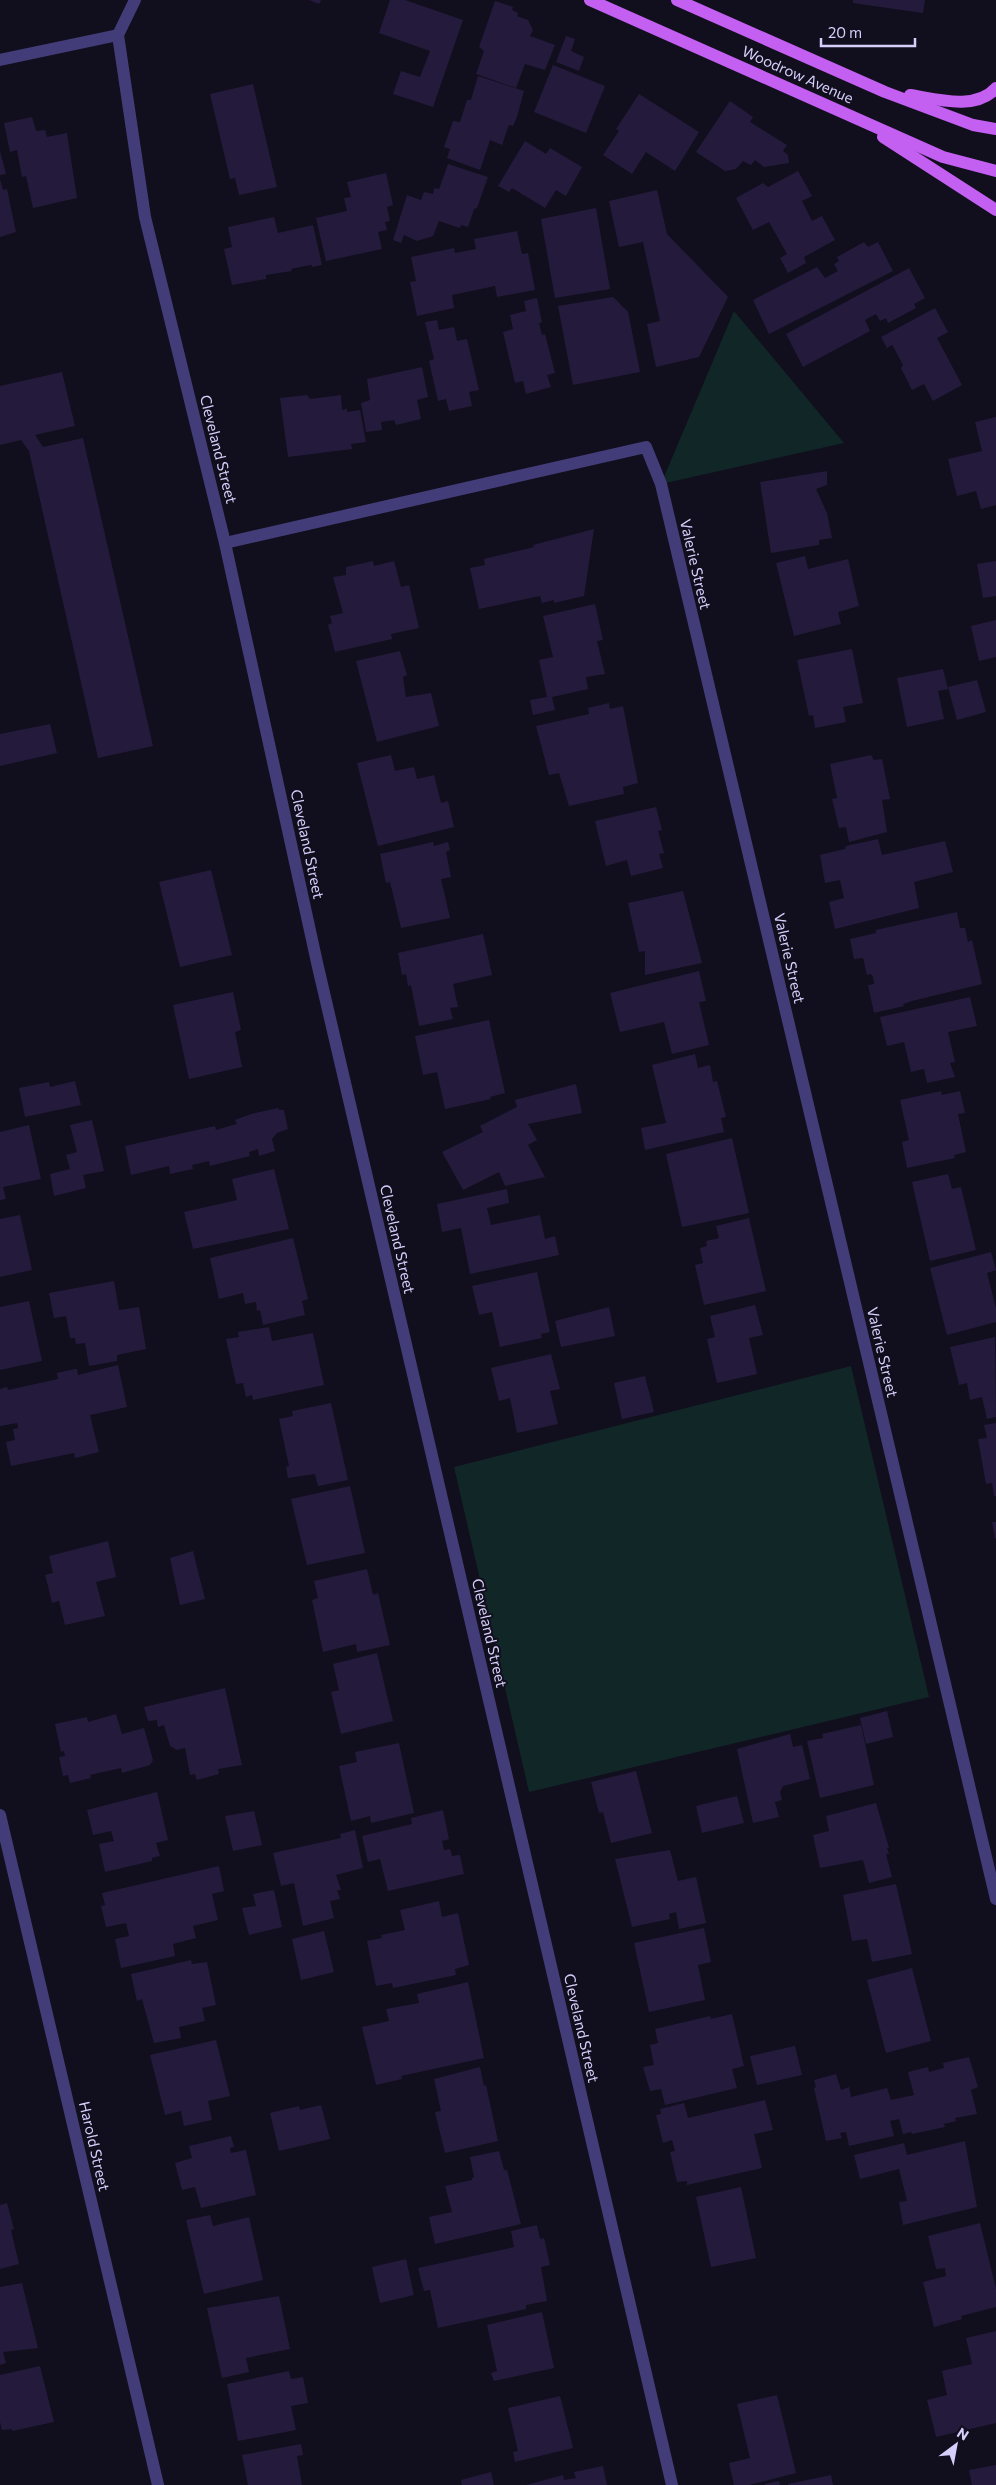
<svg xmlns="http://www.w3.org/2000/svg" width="996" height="2485" font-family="Commissioner,sans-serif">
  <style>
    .green { fill: #112626 }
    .building { fill: #241b3c }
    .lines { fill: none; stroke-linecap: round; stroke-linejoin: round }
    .minor { stroke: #423d78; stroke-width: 12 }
    .major { stroke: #c35ff1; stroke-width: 12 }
    .labels { text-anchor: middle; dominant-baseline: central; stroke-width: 4; stroke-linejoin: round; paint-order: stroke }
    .street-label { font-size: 15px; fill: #d6cefb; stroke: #110e1d }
  </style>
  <rect width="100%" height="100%" fill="#110e1d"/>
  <g class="green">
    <polygon points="734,311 844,443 661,484"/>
    <polygon points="851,1366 929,1697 529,1792 454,1467"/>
  </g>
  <g class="building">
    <polygon points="309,0 321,0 319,4"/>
    <polygon points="390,0 405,0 463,20 433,107 393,94 401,71 420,77 430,51 379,33"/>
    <polygon points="853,0 925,0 923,13 853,3"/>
    <polygon points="495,1 513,7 512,10 518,13 517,16 528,20 533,30 530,36 555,45 545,70 525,64 516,88 476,74 484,51 479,47"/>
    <polygon points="566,36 575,39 571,51 584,57 579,71 556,62"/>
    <polygon points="553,65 605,86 586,133 534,112"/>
    <polygon points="478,76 524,91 517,117 513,126 509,125 502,145 490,140 480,170 447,158 450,149 444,147 453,121 460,122 467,100 471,100"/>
    <polygon points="253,84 277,187 239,195 235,178 230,179 210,94"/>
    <polygon points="639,94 699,132 675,171 646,152 632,174 603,155 619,131 616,129"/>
    <polygon points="730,101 753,117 750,122 787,145 783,151 788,155 789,163 764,167 755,160 751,165 743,161 736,169 725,171 696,152"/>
    <polygon points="32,117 36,131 45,130 47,137 67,133 77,198 33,208 26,176 22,177 17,150 10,152 4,123"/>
    <polygon points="525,141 546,154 550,148 582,167 566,196 556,190 545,208 512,188 509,192 498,186"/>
    <polygon points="0,151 6,174 0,175"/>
    <polygon points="448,164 488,177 477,208 474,209 468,227 461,225 460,228 439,221 433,236 417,241 404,235 401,243 393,240 407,195 421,200 424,192 433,194 434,188 439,189"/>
    <polygon points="798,171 812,196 802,201 812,221 822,216 835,240 804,257 806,263 788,273 780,258 787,254 769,222 753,230 736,198 763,183 768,187"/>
    <polygon points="386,173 393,205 387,207 390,221 385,222 387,230 378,232 382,249 326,261 316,218 347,211 344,198 351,197 347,182"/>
    <polygon points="0,179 3,190 7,189 16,232 0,237"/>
    <polygon points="657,190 667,234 728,297 699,357 656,367 647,324 660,321 643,242 619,247 609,201"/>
    <polygon points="596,208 610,289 555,298 541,219"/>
    <polygon points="274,217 278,233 313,225 322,265 312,267 312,265 305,266 291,269 292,271 266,275 266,279 232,285 224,249 232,247 228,227"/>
    <polygon points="517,231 522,254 528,253 535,290 497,297 495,286 452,295 454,308 417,316 410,282 416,281 411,257 454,248 455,253 476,249 474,239"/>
    <polygon points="864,242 868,247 878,242 893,271 769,334 753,300 817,267 825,278 838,271 834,264 839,261 837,257"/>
    <polygon points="909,268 925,298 914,304 916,308 888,323 886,318 880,321 876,314 865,320 870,331 803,367 786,334"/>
    <polygon points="613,297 628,312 640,372 573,385 558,306"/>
    <polygon points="537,298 542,322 539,323 542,335 545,334 555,373 547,375 551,387 526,394 523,381 515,383 503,332 513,329 510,315 526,311 524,301"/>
    <polygon points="935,308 948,332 937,338 962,385 933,401 924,384 912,390 901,368 903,365 894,348 892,345 887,348 881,337"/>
    <polygon points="437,320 439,330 454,327 457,341 467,339 479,390 469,392 472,406 449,411 446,399 438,401 429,361 434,359 425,322"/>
    <polygon points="422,367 428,397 417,400 421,419 396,425 394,420 381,422 382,430 366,432 361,403 370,400 367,379"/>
    <polygon points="62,372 75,426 35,435 43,447 83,438 153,746 98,758 29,451 21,440 0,445 0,386"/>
    <polygon points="307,395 310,399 341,395 342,410 347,409 347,412 360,410 366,442 351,444 352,449 288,457 280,398"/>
    <polygon points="996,417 996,505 981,509 976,491 957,496 948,459 982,451 975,422"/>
    <polygon points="827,471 827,485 816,489 827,513 832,538 819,540 819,545 771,553 760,482"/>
    <polygon points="594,529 584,596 554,603 554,600 542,603 540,596 479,609 470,568 485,565 484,559 534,547 533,545"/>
    <polygon points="805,556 808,569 848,559 859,606 838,612 841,624 794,636 776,563"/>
    <polygon points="373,561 374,566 394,561 401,587 409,585 419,628 391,634 392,639 335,652 328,625 332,623 330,616 343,613 333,577 346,575 346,567"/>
    <polygon points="996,561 996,596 983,598 977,564"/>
    <polygon points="595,604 603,640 597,641 605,674 586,677 588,689 552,697 555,710 533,715 530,700 547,697 539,660 553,657 543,616"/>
    <polygon points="996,620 996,657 979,661 971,626"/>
    <polygon points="852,649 863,703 843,707 846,722 815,728 813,715 809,716 797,660"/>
    <polygon points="400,651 407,675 403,677 406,697 431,693 439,726 377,742 356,661"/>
    <polygon points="943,669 948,689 938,691 944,719 907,727 897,678"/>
    <polygon points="977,680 986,712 957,720 948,687"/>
    <polygon points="609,703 610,709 623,706 638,783 623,787 624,794 569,806 559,773 549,775 536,726 589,714 588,708"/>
    <polygon points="50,724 57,753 0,766 0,734"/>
    <polygon points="391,755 395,771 414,767 417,779 434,775 441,803 448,801 454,827 378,846 357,763"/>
    <polygon points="871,755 874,760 882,759 890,799 882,800 887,832 849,842 846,827 839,828 832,799 837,798 830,764"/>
    <polygon points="656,807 662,830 658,831 664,853 659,854 663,868 631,876 627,860 606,866 595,821"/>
    <polygon points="878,839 882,855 945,841 953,872 914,882 919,908 835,929 829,902 844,898 840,880 825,883 820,855 845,849 846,846"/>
    <polygon points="433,842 434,846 448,842 450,850 446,852 451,877 441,879 450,918 401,928 390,882 386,883 380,854"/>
    <polygon points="211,870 232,955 180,967 159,882"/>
    <polygon points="683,891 702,963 645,975 645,951 639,952 628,903"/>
    <polygon points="957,912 960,928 965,928 968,942 972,940 982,984 912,1001 903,1004 904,1006 874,1013 868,985 874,984 873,977 871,974 867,975 863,958 854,959 850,939 876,933 876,930"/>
    <polygon points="483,934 492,975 453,984 458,1007 450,1008 453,1019 419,1026 411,985 408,986 406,974 402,975 398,953"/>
    <polygon points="699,971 706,1001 699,1002 709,1045 672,1054 664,1022 620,1032 610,993"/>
    <polygon points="233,992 241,1030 235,1032 242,1067 189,1079 173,1005"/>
    <polygon points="970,997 977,1026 948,1032 955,1062 950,1063 955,1077 927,1083 924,1069 911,1072 904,1042 887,1046 880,1017"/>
    <polygon points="489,1020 505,1093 490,1097 491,1099 445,1109 437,1072 423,1075 415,1036"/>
    <polygon points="695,1054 698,1068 710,1065 713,1082 717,1081 726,1117 721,1118 724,1132 645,1150 641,1128 666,1123 652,1065"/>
    <polygon points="75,1081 81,1105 25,1117 19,1088 49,1082 50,1087"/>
    <polygon points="576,1084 582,1113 528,1124 537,1140 528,1145 545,1177 505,1186 499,1172 463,1190 442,1152 483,1132 480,1126 517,1107 515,1100"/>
    <polygon points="941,1091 942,1095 960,1091 965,1113 958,1114 966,1152 954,1155 955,1158 907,1168 902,1142 909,1140 900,1100"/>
    <polygon points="278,1108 279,1110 284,1110 288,1129 277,1133 272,1139 275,1151 259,1156 258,1149 249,1152 250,1156 210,1166 209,1161 192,1165 193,1169 170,1174 169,1166 131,1175 125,1146 215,1126 216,1130 226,1127 237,1124 235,1120 251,1114"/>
    <polygon points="92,1120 104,1171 83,1175 86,1188 54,1196 50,1174 70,1169 66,1155 77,1152 70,1125"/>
    <polygon points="29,1125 41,1179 3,1187 6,1199 0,1200 0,1132"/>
    <polygon points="732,1138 749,1213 682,1227 666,1154"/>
    <polygon points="274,1169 289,1229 193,1249 184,1212 237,1200 232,1179"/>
    <polygon points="948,1174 952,1189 961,1187 976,1250 930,1261 912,1182"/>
    <polygon points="507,1189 509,1203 487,1208 491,1225 540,1215 545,1239 555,1236 559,1255 470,1274 461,1228 442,1232 437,1204"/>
    <polygon points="20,1215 32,1270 0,1277 0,1219"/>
    <polygon points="749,1218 766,1291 704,1305 695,1265 703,1263 700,1248 707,1246 706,1241 719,1238 716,1226"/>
    <polygon points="293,1238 308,1299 302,1301 305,1315 263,1325 260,1310 257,1311 256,1302 245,1304 243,1293 219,1299 210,1258"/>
    <polygon points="991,1252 996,1270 987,1273 996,1308 996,1322 947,1335 930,1268"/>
    <polygon points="537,1272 550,1332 541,1334 542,1338 500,1347 492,1312 479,1315 472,1286"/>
    <polygon points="114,1281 119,1310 139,1307 146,1349 117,1355 117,1361 89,1366 85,1343 76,1344 75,1338 70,1338 66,1316 54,1318 49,1293"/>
    <polygon points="29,1301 42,1361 0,1370 0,1307"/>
    <polygon points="755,1305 763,1335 749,1338 757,1374 717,1383 707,1339 715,1337 710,1316"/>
    <polygon points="609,1307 615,1336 561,1347 555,1321"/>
    <polygon points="269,1327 272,1341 313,1333 324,1385 253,1400 252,1395 246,1397 243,1383 236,1384 226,1339 239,1337 238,1332"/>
    <polygon points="995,1337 996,1417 987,1419 982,1397 970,1400 967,1383 959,1385 950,1347"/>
    <polygon points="551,1354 560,1389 550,1391 558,1424 517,1433 510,1398 499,1401 491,1368"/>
    <polygon points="118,1365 127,1407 90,1415 99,1452 75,1458 74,1453 11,1466 6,1442 15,1440 13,1429 18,1428 17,1423 0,1426 0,1389 7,1387 8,1390 58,1379 57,1373 75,1369 77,1369 78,1375"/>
    <polygon points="645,1376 654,1412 622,1419 614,1383"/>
    <polygon points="331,1403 348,1480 318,1486 315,1474 288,1478 286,1467 289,1466 279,1419 293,1416 292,1411"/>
    <polygon points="996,1423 996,1496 994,1496 992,1483 986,1484 978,1439 987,1438 984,1425"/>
    <polygon points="350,1486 365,1553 307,1565 291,1499"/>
    <polygon points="992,1522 996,1522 996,1538 995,1538"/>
    <polygon points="108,1541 116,1577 96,1582 105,1616 65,1625 59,1601 52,1603 48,1586 45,1575 53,1573 49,1556"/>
    <polygon points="193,1551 205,1599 180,1605 170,1558"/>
    <polygon points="367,1569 373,1595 378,1593 390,1645 357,1652 356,1644 323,1652 312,1600 318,1598 314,1581"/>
    <polygon points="377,1653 393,1721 341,1734 331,1692 339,1690 333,1664"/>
    <polygon points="225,1688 242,1765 218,1769 219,1774 197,1780 195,1774 190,1775 185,1748 177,1750 170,1746 164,1725 158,1727 157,1720 148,1721 144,1707"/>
    <polygon points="887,1711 893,1737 866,1744 860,1718"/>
    <polygon points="116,1714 122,1734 144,1728 153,1760 150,1765 122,1773 121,1768 90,1775 91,1778 70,1783 68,1775 63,1776 59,1757 65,1756 64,1751 61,1752 55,1724 87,1717 88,1722"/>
    <polygon points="861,1725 874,1785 820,1798 807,1741 823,1738 822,1734"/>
    <polygon points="790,1734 793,1747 802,1745 810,1779 783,1786 780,1792 782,1800 775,1802 779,1817 753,1823 737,1749"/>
    <polygon points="399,1743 414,1813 371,1823 370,1816 351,1821 339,1766 357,1762 355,1752"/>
    <polygon points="636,1771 652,1833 611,1843 603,1812 599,1813 591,1782"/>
    <polygon points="157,1792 168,1840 156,1843 160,1856 152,1858 152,1861 105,1872 99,1844 114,1841 111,1831 93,1835 87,1810"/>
    <polygon points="737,1796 744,1823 702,1833 696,1806"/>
    <polygon points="876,1803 889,1848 887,1848 889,1854 886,1854 892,1877 869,1883 863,1860 820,1868 813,1835 829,1831 826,1816"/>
    <polygon points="443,1810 449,1839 442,1841 444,1850 450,1849 452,1856 460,1855 464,1874 388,1891 380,1859 368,1862 362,1836 412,1824 411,1818"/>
    <polygon points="254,1811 262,1845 233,1851 225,1816"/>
    <polygon points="355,1830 363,1868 336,1875 341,1890 337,1890 340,1899 330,1901 334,1918 303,1926 294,1883 281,1886 273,1853 341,1838 340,1834"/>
    <polygon points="670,1850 678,1881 696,1877 706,1923 679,1929 676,1912 669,1914 670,1919 632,1927 615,1859"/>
    <polygon points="219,1866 224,1891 212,1894 218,1920 193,1926 196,1938 173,1944 175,1956 121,1968 115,1939 129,1936 126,1923 106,1927 101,1906 105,1905 102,1893"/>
    <polygon points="896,1884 912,1954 872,1962 867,1939 852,1941 843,1895"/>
    <polygon points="274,1890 282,1927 249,1935 242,1908 256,1906 253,1894"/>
    <polygon points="439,1901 442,1917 458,1913 469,1965 455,1969 456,1975 393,1988 392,1983 376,1986 367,1941 382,1938 381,1935 405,1930 400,1910"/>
    <polygon points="704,1928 711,1962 698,1965 705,2000 649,2012 634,1943"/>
    <polygon points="324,1931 334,1972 301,1980 292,1939"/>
    <polygon points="191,1960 192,1964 207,1962 216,2005 202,2008 205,2021 179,2027 181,2038 154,2043 142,1999 137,2001 131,1974"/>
    <polygon points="912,1968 931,2041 886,2053 867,1980"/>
    <polygon points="468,1982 484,2058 401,2076 402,2079 376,2085 362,2027 389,2021 386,2009 419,2003 417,1994"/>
    <polygon points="732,2014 744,2066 732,2069 737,2088 665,2105 661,2089 650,2091 643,2067 654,2065 650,2045 658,2043 655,2029 710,2016 711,2019"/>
    <polygon points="216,2040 230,2096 208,2101 212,2120 184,2126 181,2111 165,2115 150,2055"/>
    <polygon points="795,2046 802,2075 757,2085 750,2056"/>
    <polygon points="969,2057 978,2087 971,2090 977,2114 955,2118 956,2121 944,2124 945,2127 912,2134 911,2132 903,2134 899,2119 890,2121 894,2136 849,2146 846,2132 840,2133 842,2138 826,2141 814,2088 816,2087 814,2080 836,2074 841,2090 849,2087 851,2097 887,2088 891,2100 914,2095 908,2072 928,2067 929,2072 944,2068 943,2063"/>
    <polygon points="480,2067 484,2086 486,2085 498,2141 445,2153 435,2112 441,2111 434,2079"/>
    <polygon points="765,2100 773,2130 754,2134 762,2168 687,2185 687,2181 677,2182 670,2152 675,2151 672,2140 663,2143 656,2115 661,2114 660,2109 684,2103 688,2118"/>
    <polygon points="321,2105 330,2139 279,2151 270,2113 299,2106 300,2110"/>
    <polygon points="231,2136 234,2147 230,2148 231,2153 246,2150 256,2195 201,2208 195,2187 182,2190 175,2163 192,2158 189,2146"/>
    <polygon points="965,2141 977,2207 903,2225 899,2202 907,2201 899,2169 860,2179 854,2155 904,2143 907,2155"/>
    <polygon points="499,2151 504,2170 507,2170 521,2224 435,2244 429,2217 452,2212 445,2186 472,2180 472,2178 474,2177 470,2157"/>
    <polygon points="741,2187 756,2258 711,2267 696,2197"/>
    <polygon points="7,2203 14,2229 11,2230 19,2264 0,2269 0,2205"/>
    <polygon points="210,2215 213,2226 249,2217 263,2280 204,2294 186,2220"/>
    <polygon points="980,2223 996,2289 996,2307 961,2316 962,2319 934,2327 923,2282 946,2276 945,2268 936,2269 928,2236"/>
    <polygon points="537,2225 540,2239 544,2238 550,2265 541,2267 547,2301 526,2305 526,2309 438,2328 430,2290 424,2291 418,2268 514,2247 511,2231"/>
    <polygon points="406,2259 414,2295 380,2303 372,2267"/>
    <polygon points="22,2283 38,2348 3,2352 6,2363 0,2365 0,2287"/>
    <polygon points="279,2296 290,2349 246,2358 249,2372 222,2378 207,2308"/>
    <polygon points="542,2312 554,2368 494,2381 491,2373 497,2371 487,2325"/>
    <polygon points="996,2331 996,2423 936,2437 927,2400 947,2395 942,2371 972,2364 966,2338"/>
    <polygon points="40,2366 54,2422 12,2431 12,2429 2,2430 0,2422 0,2375"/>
    <polygon points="289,2371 291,2379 303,2377 308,2403 291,2406 296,2430 238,2441 227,2384"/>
    <polygon points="777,2395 796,2473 749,2485 734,2485 729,2463 750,2458 737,2404"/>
    <polygon points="560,2396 573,2448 515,2462 513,2452 518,2451 508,2408"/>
    <polygon points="301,2444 303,2455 297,2456 302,2485 248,2485 242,2455"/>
    <polygon points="996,2465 996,2485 972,2485 969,2470"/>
    <polygon points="603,2466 607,2485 526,2485 563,2475 564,2480 576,2478 574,2472"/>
    <polygon points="491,2472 494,2485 462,2485 461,2480"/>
    <polygon points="831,2475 833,2485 788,2485 788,2484"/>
    <polygon points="779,2481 780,2485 765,2485 765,2484"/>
  </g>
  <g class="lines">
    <g class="minor">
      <polyline points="135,0 118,35 145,217 225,543 318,967 672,2485"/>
      <polyline points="0,60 118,35"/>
      <polyline points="225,543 646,447 661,484 996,1899"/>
      <polyline points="0,1815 158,2485"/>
    </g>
    <g class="major">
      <polyline points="590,0 943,157 996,171"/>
      <polyline points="677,0 885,92 973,125 996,129"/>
      <path d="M910,95C936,99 976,111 996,88"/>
      <polyline points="883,137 996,210"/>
    </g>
  </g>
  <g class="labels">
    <g class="street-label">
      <text transform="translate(798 74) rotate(24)">Woodrow Avenue</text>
      <text transform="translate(219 449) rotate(76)">Cleveland Street</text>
      <text transform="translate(696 564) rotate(77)">Valerie Street</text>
      <text transform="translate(308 844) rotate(78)">Cleveland Street</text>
      <text transform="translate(790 958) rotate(77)">Valerie Street</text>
      <text transform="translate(398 1239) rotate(77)">Cleveland Street</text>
      <text transform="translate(883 1352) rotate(77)">Valerie Street</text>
      <text transform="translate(490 1633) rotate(77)">Cleveland Street</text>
      <text transform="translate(582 2028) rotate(77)">Cleveland Street</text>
      <text transform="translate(95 2146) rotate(77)">Harold Street</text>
    </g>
  </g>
  <g transform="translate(956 2445) rotate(32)" stroke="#110e1d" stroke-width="4" paint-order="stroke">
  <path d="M0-4L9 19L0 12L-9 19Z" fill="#d6cefb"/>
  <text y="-8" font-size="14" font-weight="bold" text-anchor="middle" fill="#d6cefb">N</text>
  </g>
  <path d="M821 38v8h94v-8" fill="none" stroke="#d6cefb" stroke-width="2.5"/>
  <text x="828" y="38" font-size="15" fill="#d6cefb" stroke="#110e1d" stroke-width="4" paint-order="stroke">20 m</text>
</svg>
